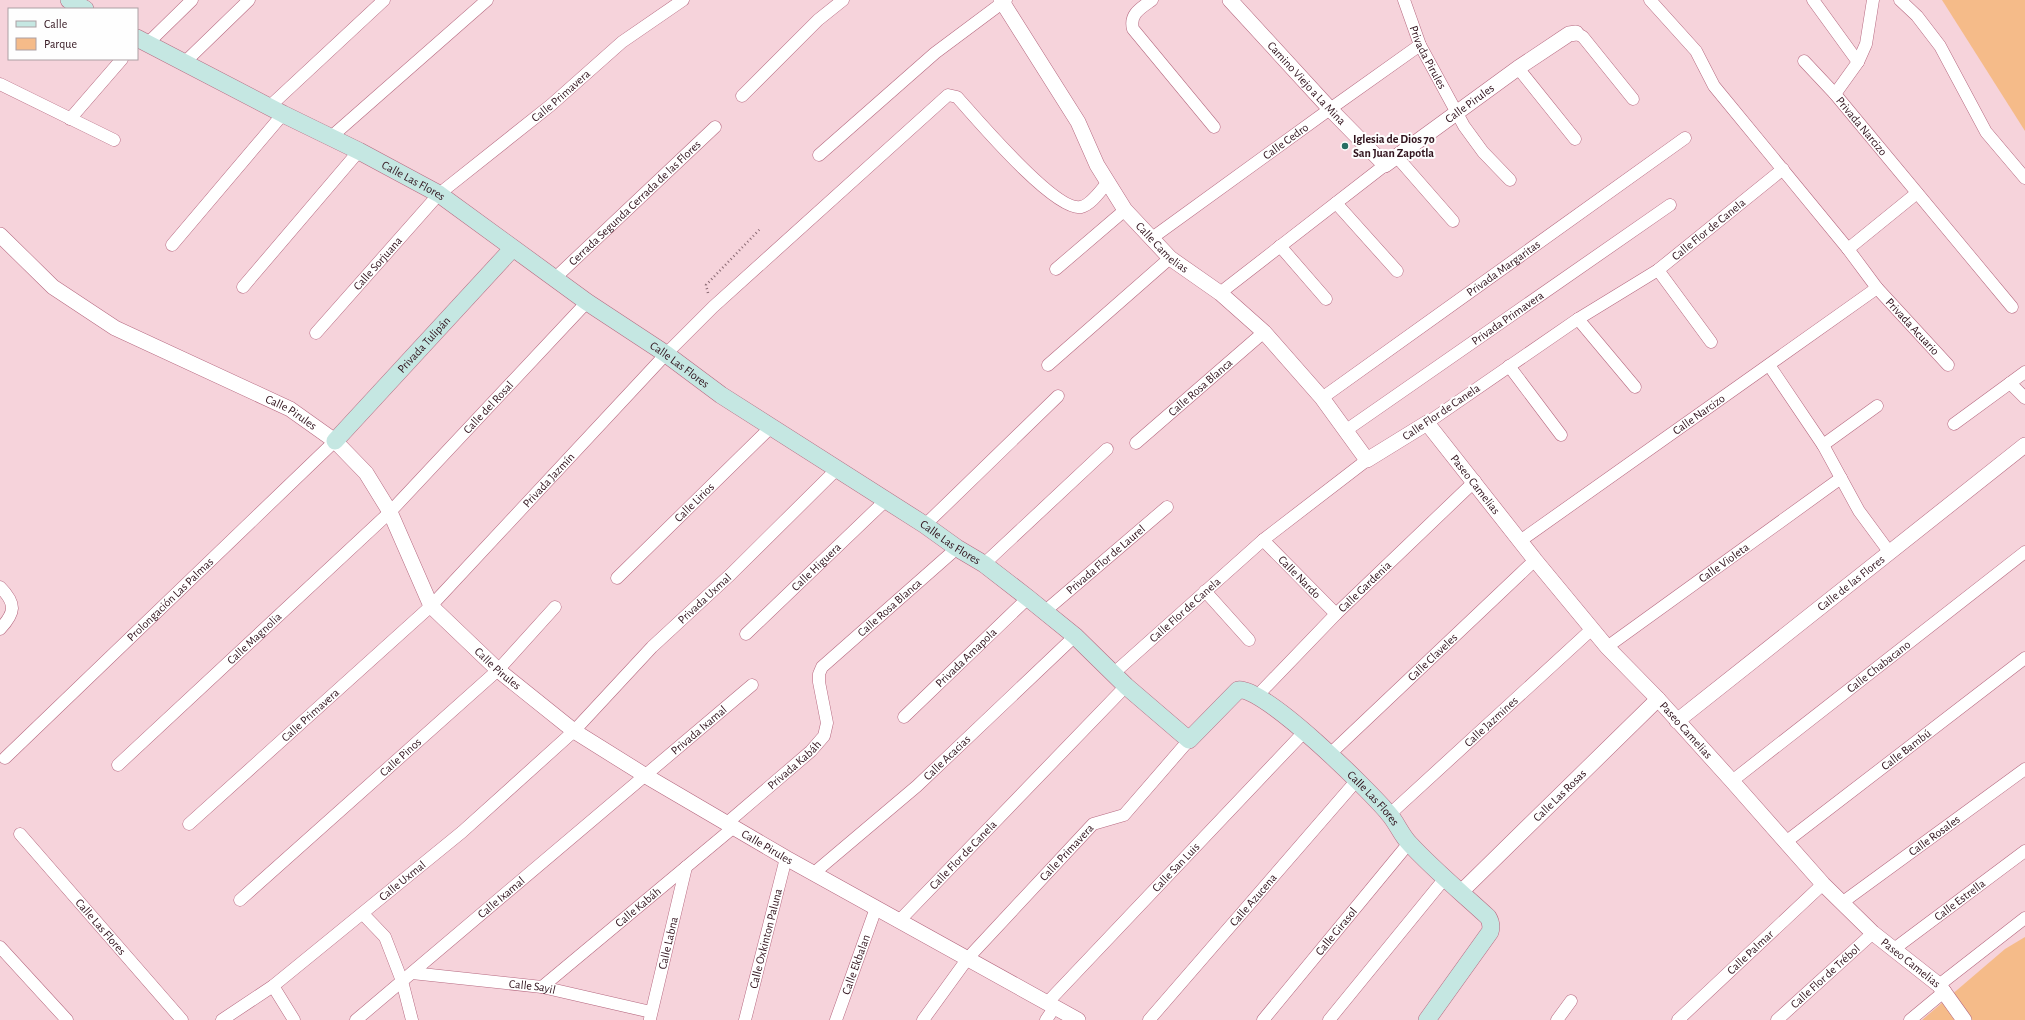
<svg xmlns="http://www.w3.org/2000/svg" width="2025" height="1020" font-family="'Alegreya Sans',sans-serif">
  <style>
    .green { fill: #f5bb89 }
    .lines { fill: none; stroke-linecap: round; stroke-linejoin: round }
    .minor-casing { stroke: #b66980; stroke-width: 13 }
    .tertiary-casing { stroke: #b66980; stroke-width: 16 }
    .secondary-casing { stroke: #b66980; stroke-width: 18 }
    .path { stroke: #8a6a73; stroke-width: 2.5; stroke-dasharray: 1 3; stroke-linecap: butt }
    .minor { stroke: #fff; stroke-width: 12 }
    .tertiary { stroke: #fff; stroke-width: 15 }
    .secondary { stroke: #c5e7e2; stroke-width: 17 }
    .poi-dot { fill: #286e64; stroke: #fefefe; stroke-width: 1.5 }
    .labels { text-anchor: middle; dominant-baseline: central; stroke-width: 4; stroke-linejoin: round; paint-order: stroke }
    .street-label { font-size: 12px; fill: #31131d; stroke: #fefefe }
    .poi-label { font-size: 12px; font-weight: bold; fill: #31131d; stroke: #fefefe; text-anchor: start }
  </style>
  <rect width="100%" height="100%" fill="#f6d3db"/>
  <g class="green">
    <polygon points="1942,0 2025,0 2025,131"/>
    <polygon points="2025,937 2025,1020 1922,1020 2005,949"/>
  </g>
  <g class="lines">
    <g class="minor-casing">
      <g id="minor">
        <path d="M1152,0C1141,8 1129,14 1133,29L1214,127"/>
        <path id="s1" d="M1404,0L1420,45L1464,126L1483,152L1510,180"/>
        <path id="s2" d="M1650,0L1696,51L1714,86L1848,249L1877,288L1948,365"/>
        <polyline points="1813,0 1858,62"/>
        <polyline points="1900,0 1917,16 1940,46 1986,132 2025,178"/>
        <polyline points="1576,33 1583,37 1633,99"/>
        <polyline points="147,44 192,0"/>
        <path id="s3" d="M1804,61L1835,94L2012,307"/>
        <polyline points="184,63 249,0"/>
        <polyline points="1518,68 1575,139"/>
        <polyline points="0,84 114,140"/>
        <polyline points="1835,94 1858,62 1866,44 1873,0"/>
        <polyline points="742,96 818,20 843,0"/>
        <polyline points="269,107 384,0"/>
        <polyline points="70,119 122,59"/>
        <polyline points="331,137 487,0"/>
        <polyline points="819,155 935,53 1006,0"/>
        <polyline points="1397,157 1453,221"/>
        <polyline points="1336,203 1397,271"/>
        <path id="s4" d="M1152,238L1330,109L1420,45"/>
        <polyline points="172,245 283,114"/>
        <polyline points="1280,246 1326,299"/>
        <polyline points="1848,249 1917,193"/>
        <polyline points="1056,269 1125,210"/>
        <polyline points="1658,270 1711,342"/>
        <path id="s5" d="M554,279L715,127"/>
        <polyline points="243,287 359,151"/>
        <polyline points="1220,293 1385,165"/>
        <polyline points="1578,319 1635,387"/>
        <path id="s6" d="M316,333L439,194L551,105L622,42L683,0"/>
        <polyline points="1048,365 1170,258"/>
        <polyline points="1769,365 1823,445 1859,511 1890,553"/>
        <polyline points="1509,366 1561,435"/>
        <polyline points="2010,383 2025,398"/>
        <path id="s7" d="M1322,398L1685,138"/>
        <path id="s8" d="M1427,423L1578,319L1658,270L1783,169"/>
        <polyline points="1954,424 2025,372"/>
        <path id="s9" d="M1345,431L1670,205"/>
        <path id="s10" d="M1136,443L1264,332"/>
        <polyline points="1823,445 1877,406"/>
        <polyline points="925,525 1058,396"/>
        <path id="s11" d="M1263,540L1336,614"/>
        <path id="s12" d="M1520,541L1877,288"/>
        <polyline points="984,564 1107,449"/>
        <path id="s13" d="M617,578L771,427"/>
        <path d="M0,587C17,604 15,613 0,629"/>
        <polyline points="1205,591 1249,640"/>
        <path id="s14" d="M1044,612L1167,507"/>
        <path id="s15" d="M746,634L886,500"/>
        <path id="s16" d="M1607,647L1841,478"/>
        <path id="s17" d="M1114,673L1263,540L1367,460"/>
        <path id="s18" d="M1258,695L1336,614L1475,481"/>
        <path id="s19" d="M904,717L1028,598"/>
        <path id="s20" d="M1330,754L1535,560"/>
        <path id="s21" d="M5,758L335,441"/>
        <path id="s22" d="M118,765L390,512L587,302"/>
        <path id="s23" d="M1732,781L2025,552"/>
        <path id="s24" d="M1390,814L1592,629"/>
        <path id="s25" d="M727,823L811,751L824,736L827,723L819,682V674L822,667L957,548"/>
        <path id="s26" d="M189,824L431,606L666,354L713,307L948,95L957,97C975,117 1055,212 1081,207C1091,205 1101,190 1108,182"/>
        <path id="s27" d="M20,834L182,1020"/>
        <path id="s28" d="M1787,841L2025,658"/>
        <path id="s29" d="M814,873L917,786L1075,636"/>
        <path id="s30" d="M240,900L498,670L555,607"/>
        <path id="s31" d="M1843,902L2025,769"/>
        <polyline points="363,914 385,937 402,981 412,1020"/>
        <path id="s32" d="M899,921L1126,686"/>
        <polyline points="0,947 67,1020"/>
        <path id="s33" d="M1894,949L2025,851"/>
        <path id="s34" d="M412,973L542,987L651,1012"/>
        <polyline points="1939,985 2025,918"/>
        <polyline points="273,986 294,1020"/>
        <path id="s35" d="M542,987L734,827"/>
        <path id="s36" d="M1047,1003L1305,731"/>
        <path id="s37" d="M650,1019L686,867"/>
        <path id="s38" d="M222,1020L273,986L462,832L574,731L652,647L731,574L837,469"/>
        <path id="s39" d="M356,1020L752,685"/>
        <path id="s40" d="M745,1020L786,858"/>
        <path id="s41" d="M836,1020L876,908"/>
        <path id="s42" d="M923,1020L968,958L1093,824L1124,815L1189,740"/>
        <polyline points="1046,1020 1054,1008"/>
        <path id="s43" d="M1149,1020L1357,780"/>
        <path id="s44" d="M1263,1020L1409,843"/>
        <polyline points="1329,1020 1445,878"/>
        <polyline points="1557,1020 1571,1001"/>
        <path id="s45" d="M1678,1020L1823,884"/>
        <path id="s46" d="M1777,1020L1873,933"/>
        <polyline points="1910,1020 1945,991"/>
      </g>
    </g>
    <g class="tertiary-casing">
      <g id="tertiary">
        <path id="s47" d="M1001,0L1078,122L1097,165L1125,210L1170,258L1220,293L1264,332L1322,398L1367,460L1427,423L1535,560L1607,647L1658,699L1732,781L1823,884L1873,933L1939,985L1964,1020"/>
        <path id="s48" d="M1230,0L1330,109L1385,165L1518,68L1569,34L1576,33"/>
        <path id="s49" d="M0,235L53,287L115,328L290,409L335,441L366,473L390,512L431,606L498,670L574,731L646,776L786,858L1078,1020"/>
        <path id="s50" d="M1677,721L2025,445"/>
        <path id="s51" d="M1461,892L1658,699"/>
      </g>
    </g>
    <g class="secondary-casing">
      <g id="secondary">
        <polyline points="69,0 85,9"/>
        <path id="s52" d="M137,38L283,114L359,151L439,194L587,302L666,354L721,395L925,525L957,548L984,564L1028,598L1075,636L1126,686L1189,740L1238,690C1262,684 1371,792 1389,814C1397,823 1401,835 1410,844C1434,870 1462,893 1488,917C1491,922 1492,926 1490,932L1427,1020"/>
        <path id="s53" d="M335,441L512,249"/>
      </g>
    </g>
    <polyline class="path" points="708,293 706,285 761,228"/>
    <use href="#minor" class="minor"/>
    <use href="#tertiary" class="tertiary"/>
    <use href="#secondary" class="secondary"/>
  </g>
  <circle class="poi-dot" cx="1345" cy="146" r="4"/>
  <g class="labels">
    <g class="street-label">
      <text stroke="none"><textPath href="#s1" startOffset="62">Privada Pirules</textPath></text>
      <text stroke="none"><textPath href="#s48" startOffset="113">Camino Viejo a La Mina</textPath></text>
      <text stroke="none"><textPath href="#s6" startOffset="342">Calle Primavera</textPath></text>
      <text stroke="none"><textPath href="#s48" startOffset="331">Calle Pirules</textPath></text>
      <text stroke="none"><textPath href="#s3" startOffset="87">Privada Narcizo</textPath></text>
      <text stroke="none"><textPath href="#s4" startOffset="165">Calle Cedro</textPath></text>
      <text stroke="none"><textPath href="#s52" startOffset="311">Calle Las Flores</textPath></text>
      <text stroke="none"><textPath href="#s5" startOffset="111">Cerrada Segunda Cerrada de las Flores</textPath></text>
      <text stroke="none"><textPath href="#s8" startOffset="342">Calle Flor de Canela</textPath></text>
      <text stroke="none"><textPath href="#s47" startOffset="297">Calle Camelias</textPath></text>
      <text stroke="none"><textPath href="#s6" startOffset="93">Calle Sorjuana</textPath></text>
      <text stroke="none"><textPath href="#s7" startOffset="223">Privada Margaritas</textPath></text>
      <text stroke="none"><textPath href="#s9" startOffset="198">Privada Primavera</textPath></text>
      <text stroke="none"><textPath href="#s2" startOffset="420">Privada Acuario</textPath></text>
      <text stroke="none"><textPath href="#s53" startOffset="131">Privada Tulipán</textPath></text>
      <text stroke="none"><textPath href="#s52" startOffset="635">Calle Las Flores</textPath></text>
      <text stroke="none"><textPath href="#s10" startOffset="85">Calle Rosa Blanca</textPath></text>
      <text stroke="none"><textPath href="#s22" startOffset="515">Calle del Rosal</textPath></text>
      <text transform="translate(1441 412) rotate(-34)">Calle Flor de Canela</text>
      <text stroke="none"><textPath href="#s49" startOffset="344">Calle Pirules</textPath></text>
      <text stroke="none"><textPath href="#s12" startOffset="219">Calle Narcizo</textPath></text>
      <text stroke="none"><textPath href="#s26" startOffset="498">Privada Jazmín</textPath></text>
      <text stroke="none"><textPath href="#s47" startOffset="743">Paseo Camelias</textPath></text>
      <text stroke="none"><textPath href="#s13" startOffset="108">Calle Lirios</textPath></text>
      <text stroke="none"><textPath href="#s52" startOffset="959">Calle Las Flores</textPath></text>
      <text stroke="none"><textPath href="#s14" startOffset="81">Privada Flor de Laurel</textPath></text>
      <text stroke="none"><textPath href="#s16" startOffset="144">Calle Violeta</textPath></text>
      <text stroke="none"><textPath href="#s15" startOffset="97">Calle Higuera</textPath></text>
      <text stroke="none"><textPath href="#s11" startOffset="52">Calle Nardo</textPath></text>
      <text stroke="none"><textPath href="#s50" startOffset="222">Calle de las Flores</textPath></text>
      <text stroke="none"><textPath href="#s18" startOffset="152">Calle Gardenia</textPath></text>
      <text stroke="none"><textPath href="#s38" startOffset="642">Privada Uxmal</textPath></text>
      <text stroke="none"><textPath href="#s21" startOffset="229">Prolongación Las Palmas</textPath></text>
      <text stroke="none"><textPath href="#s25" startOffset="291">Calle Rosa Blanca</textPath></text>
      <text stroke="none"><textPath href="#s17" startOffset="95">Calle Flor de Canela</textPath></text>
      <text stroke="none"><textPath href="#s22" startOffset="186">Calle Magnolia</textPath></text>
      <text stroke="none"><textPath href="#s20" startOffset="141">Calle Claveles</textPath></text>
      <text stroke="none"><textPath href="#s19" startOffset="86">Privada Amapola</textPath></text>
      <text stroke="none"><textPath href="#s23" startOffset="186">Calle Chabacano</textPath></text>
      <text stroke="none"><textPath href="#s49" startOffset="681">Calle Pirules</textPath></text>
      <text stroke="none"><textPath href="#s26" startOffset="163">Calle Primavera</textPath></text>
      <text stroke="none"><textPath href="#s24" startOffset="137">Calle Jazmines</textPath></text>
      <text stroke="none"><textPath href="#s39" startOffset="449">Privada Ixamal</textPath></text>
      <text stroke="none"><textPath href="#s47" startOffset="1067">Paseo Camelias</textPath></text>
      <text stroke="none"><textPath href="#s28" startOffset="150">Calle Bambú</textPath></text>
      <text stroke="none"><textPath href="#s30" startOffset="215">Calle Pinos</textPath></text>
      <text stroke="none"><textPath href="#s29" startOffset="176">Calle Acacias</textPath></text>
      <text stroke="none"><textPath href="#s25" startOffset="89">Privada Kabáh</textPath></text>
      <text stroke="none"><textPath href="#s51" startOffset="138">Calle Las Rosas</textPath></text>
      <text stroke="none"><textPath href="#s52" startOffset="1515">Calle Las Flores</textPath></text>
      <text stroke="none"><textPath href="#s31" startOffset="113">Calle Rosales</textPath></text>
      <text stroke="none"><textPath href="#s49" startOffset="1005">Calle Pirules</textPath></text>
      <text stroke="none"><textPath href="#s42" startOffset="221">Calle Primavera</textPath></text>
      <text stroke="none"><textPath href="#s32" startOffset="92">Calle Flor de Canela</textPath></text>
      <text stroke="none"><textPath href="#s36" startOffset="187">Calle San Luis</textPath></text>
      <text stroke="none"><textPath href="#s38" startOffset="228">Calle Uxmal</textPath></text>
      <text stroke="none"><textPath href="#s39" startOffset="190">Calle Ixamal</textPath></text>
      <text stroke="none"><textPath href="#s43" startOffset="159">Calle Azucena</textPath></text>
      <text stroke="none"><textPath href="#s33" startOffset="82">Calle Estrella</textPath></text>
      <text stroke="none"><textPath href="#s35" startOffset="125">Calle Kabáh</textPath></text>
      <text stroke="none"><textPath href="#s27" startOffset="123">Calle Las Flores</textPath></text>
      <text stroke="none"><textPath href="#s44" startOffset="115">Calle Girasol</textPath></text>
      <text stroke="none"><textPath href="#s40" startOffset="84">Calle Oxkinton Paluna</textPath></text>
      <text stroke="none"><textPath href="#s37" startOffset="78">Calle Labna</textPath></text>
      <text stroke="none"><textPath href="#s45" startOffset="99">Calle Palmar</textPath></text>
      <text stroke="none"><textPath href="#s47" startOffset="1391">Paseo Camelias</textPath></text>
      <text stroke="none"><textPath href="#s41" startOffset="59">Calle Ekbalan</textPath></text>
      <text stroke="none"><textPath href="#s46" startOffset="65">Calle Flor de Trébol</textPath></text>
      <text stroke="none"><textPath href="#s34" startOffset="121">Calle Sayil</textPath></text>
    </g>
    <g class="poi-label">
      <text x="1353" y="139">Iglesia de Dios 7o<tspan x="1353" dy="14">San Juan Zapotla</tspan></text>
    </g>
  </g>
  <rect x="8" y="8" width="130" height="52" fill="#fefefe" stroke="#aca0a4"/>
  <rect x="16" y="21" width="20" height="6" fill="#c5e7e2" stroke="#aca0a4"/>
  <text x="44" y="28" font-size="12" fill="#31131d">Calle</text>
  <rect x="16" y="38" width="20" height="12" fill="#f5bb89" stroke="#aca0a4"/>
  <text x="44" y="48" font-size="12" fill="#31131d">Parque</text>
</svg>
